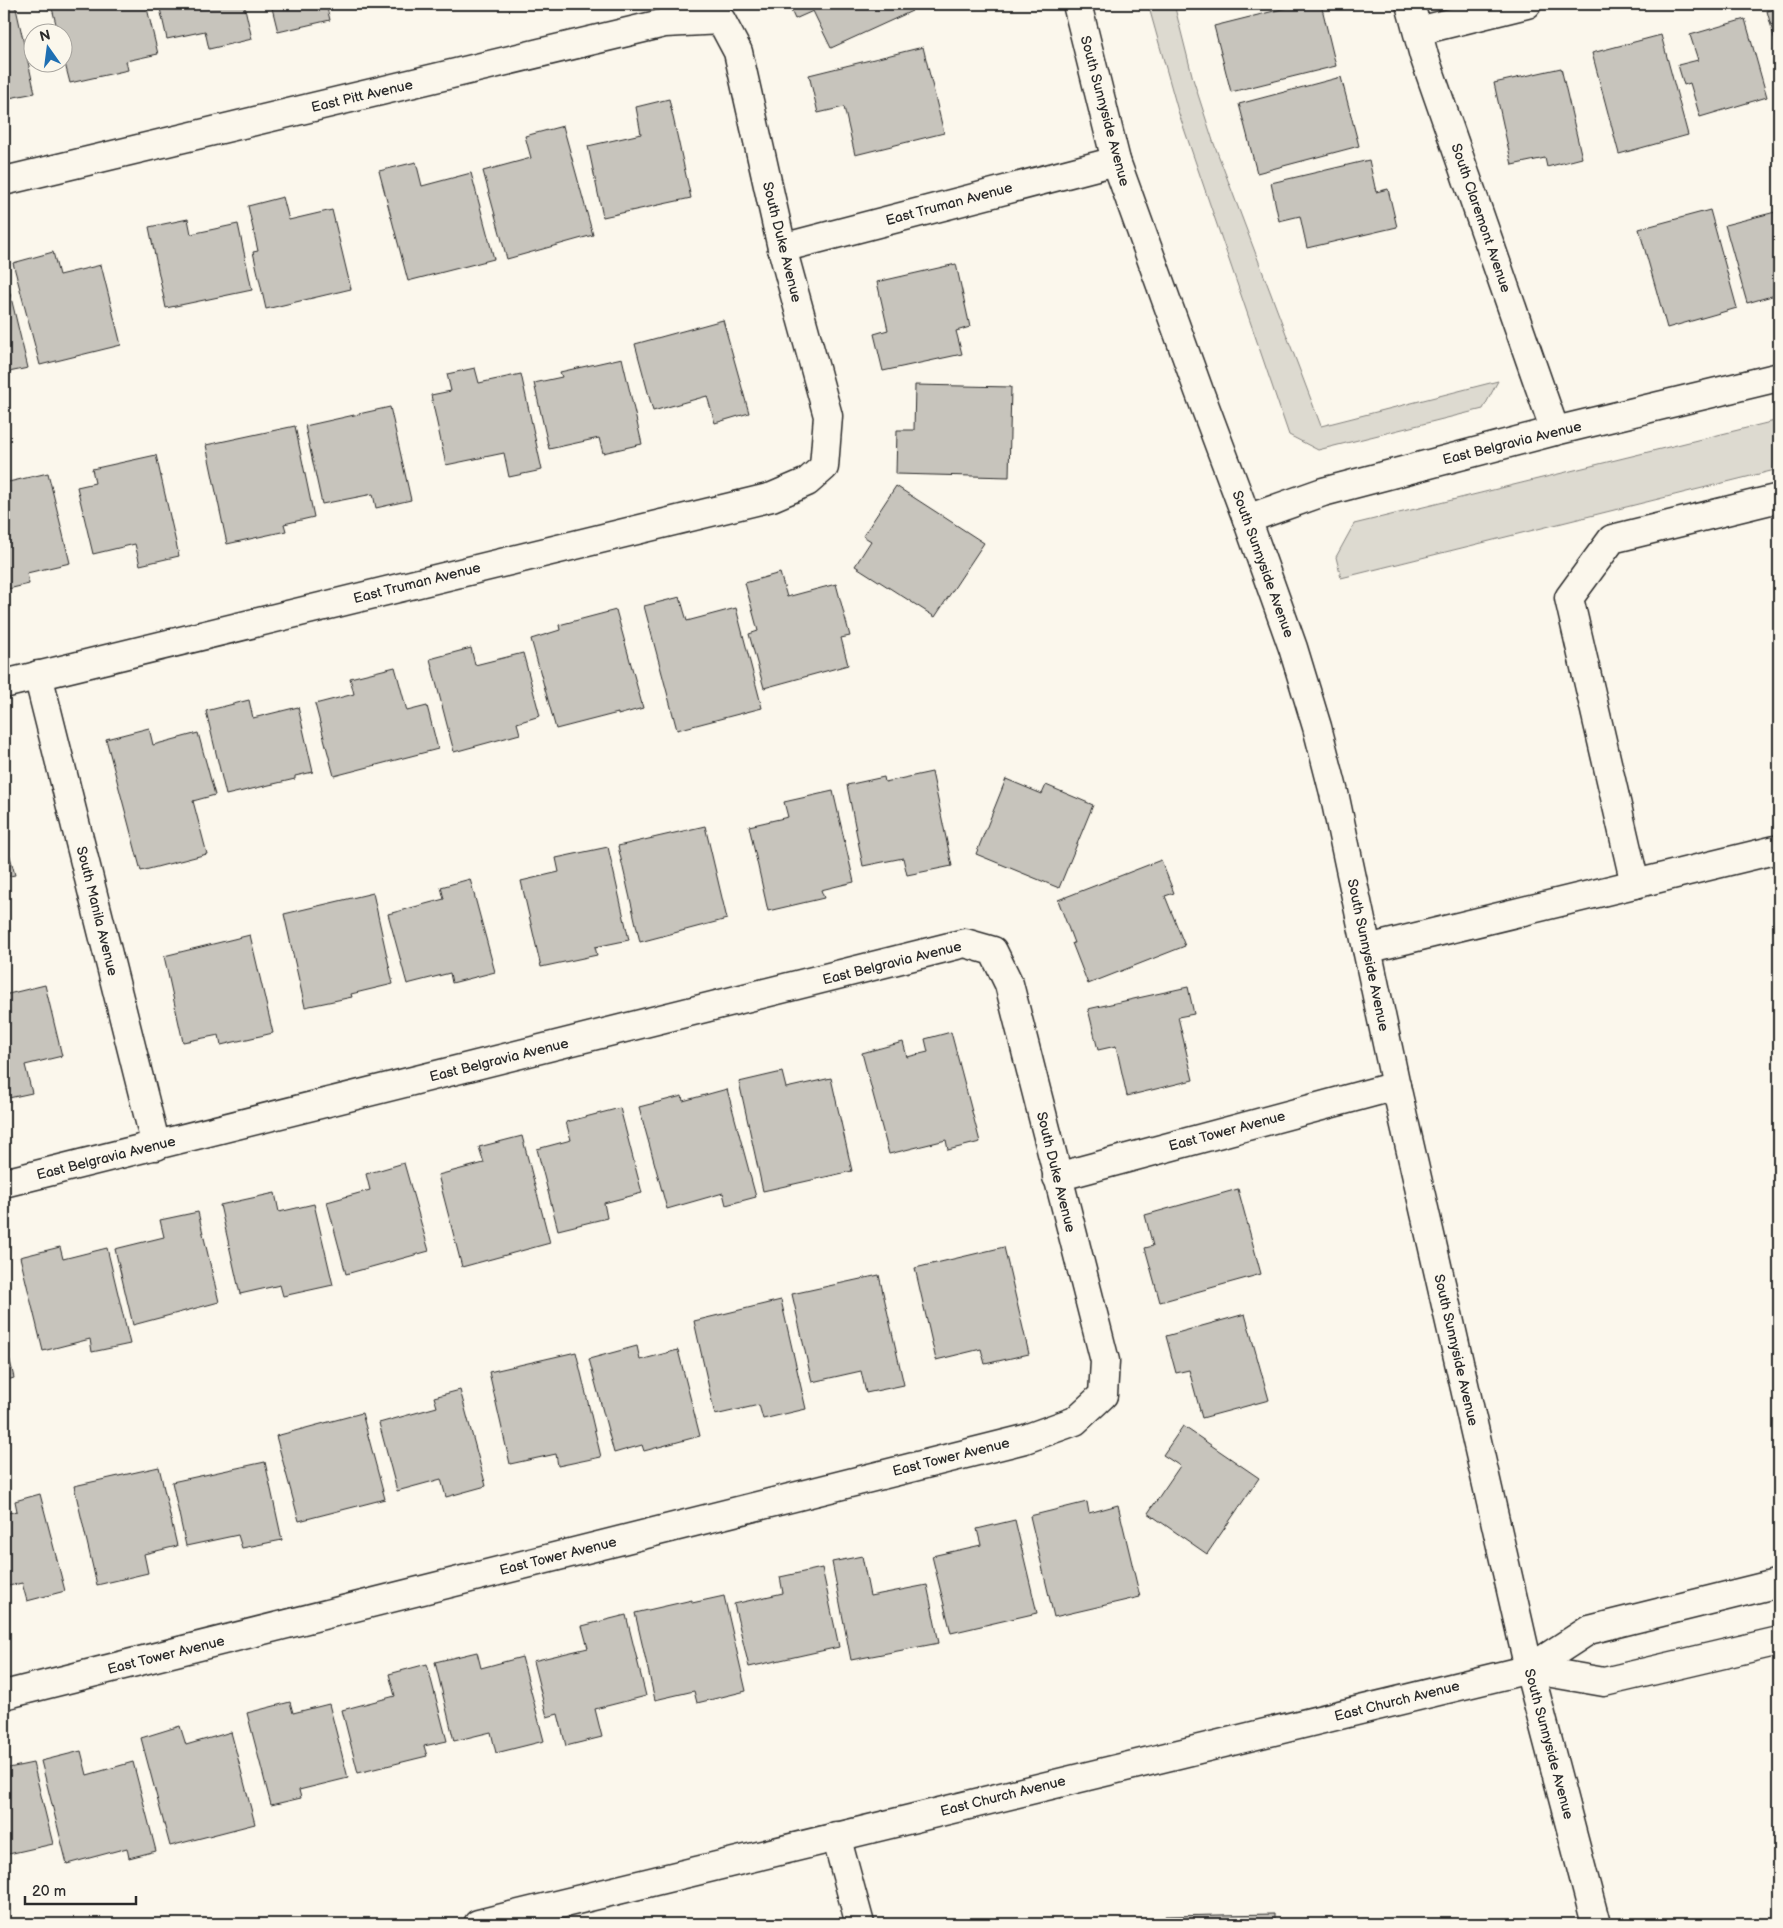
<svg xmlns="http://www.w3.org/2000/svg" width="1783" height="1928" font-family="'Balsamiq Sans',sans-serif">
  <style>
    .green { fill: #dddad0; stroke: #84827e }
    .building { fill: #c7c4bc; stroke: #2b2b2b }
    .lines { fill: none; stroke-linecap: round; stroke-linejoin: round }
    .street-casing { stroke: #2b2b2b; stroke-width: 31 }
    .secondary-casing { stroke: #2b2b2b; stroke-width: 31 }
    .street { stroke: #fbf7ec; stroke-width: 28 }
    .secondary { stroke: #fbf7ec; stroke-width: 28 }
    .labels { text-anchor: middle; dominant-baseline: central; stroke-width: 5; stroke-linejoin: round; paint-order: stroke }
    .street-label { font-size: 14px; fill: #2b2b2b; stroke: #fbf7ec }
  </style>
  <rect width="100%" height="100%" fill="#fbf7ec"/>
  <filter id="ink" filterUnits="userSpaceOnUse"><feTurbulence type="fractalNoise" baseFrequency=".02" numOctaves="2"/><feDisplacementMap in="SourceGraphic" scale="10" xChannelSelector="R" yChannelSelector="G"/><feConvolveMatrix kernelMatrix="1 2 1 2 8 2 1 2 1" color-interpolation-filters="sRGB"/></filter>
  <g filter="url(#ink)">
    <g class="green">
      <polygon points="1148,4 1174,4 1193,79 1213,141 1321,426 1498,381 1483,409 1318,450 1289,435 1178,111"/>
      <polygon points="1779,420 1779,469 1341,578 1336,557 1354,524"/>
    </g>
    <g class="building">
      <polygon points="4,4 15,4 35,93 4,99"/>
      <polygon points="51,4 146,4 158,54 126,61 128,70 70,83 62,52 62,32 58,32"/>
      <polygon points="159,4 244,4 252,39 209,49 205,31 167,39"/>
      <polygon points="271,4 328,4 326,4 330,20 278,32"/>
      <polygon points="788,4 909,4 912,11 831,48 813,11 795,19"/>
      <polygon points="1302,4 1321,4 1336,66 1231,92 1214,26"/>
      <polygon points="1779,8 1779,55 1767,11"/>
      <polygon points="1745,19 1767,97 1700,117 1690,83 1684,85 1678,65 1698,60 1690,35"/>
      <polygon points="1661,35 1688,135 1619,154 1592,53"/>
      <polygon points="923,47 944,133 855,155 844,107 818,113 809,75"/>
      <polygon points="1561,68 1582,158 1547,167 1545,158 1512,165 1494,83"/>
      <polygon points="1341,77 1359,146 1257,173 1239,104"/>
      <polygon points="669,99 691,198 603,217 588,146 641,134 636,107"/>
      <polygon points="563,126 593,235 507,259 483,171 531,158 525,136"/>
      <polygon points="1369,160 1376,192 1388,189 1397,227 1307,248 1300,216 1279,221 1271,183"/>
      <polygon points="416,162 422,186 471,173 494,259 408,281 379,171"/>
      <polygon points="283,197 289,220 332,210 351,289 266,309 253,252 258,251 248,206"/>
      <polygon points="1710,210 1737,308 1667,328 1639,229"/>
      <polygon points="1779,211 1779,294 1747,303 1725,225"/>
      <polygon points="188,219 191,234 238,224 252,290 166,308 149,227"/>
      <polygon points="53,252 59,275 101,265 121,345 40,365 13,263"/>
      <polygon points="956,264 970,327 956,331 962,354 883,371 874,334 888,330 877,282"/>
      <polygon points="7,281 28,368 4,373 4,282"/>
      <polygon points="723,320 749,413 715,423 707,396 653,411 635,344"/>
      <polygon points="622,358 642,444 603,453 599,438 549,449 534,383 562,377 560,372"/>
      <polygon points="475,368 479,383 521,374 542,470 509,477 504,453 446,465 431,395 451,391 447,374"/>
      <polygon points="915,385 1011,387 1009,477 896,474 897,430 914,430"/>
      <polygon points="390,407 411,500 376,508 373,494 322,504 305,426"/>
      <polygon points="295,426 314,517 284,524 286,531 227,544 206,445"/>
      <polygon points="156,455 179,556 140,565 135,544 93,554 77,487 95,483 92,469"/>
      <polygon points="48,473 70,563 27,573 29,584 4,590 4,483"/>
      <polygon points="896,486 984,543 935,617 855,566 871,541 863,536"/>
      <polygon points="780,573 787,597 836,584 850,636 841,638 848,665 764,688 749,634 758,631 745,583"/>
      <polygon points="680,597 687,621 736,608 762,708 677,730 644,606"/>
      <polygon points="616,610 643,708 618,715 618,713 556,729 531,639 560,630 559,625"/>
      <polygon points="471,648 475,665 523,653 540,716 517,723 520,734 454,752 430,659"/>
      <polygon points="395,667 407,711 427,706 438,749 334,776 315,704 354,694 350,678"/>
      <polygon points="249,700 253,718 298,707 313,772 295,776 295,779 226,795 206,711"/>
      <polygon points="149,728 153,745 198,733 215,795 193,801 207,854 141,871 106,739"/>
      <polygon points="932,772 952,866 907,875 903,858 863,866 847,785 884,777 885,782"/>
      <polygon points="1006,779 1042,794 1046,785 1093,805 1059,888 976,854"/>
      <polygon points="833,791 854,882 821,890 824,898 768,911 749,826 788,817 784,802"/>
      <polygon points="705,826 727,919 640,942 618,846"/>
      <polygon points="4,834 15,875 4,877"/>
      <polygon points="608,847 629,940 595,947 597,955 541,967 521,881 559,872 556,858"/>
      <polygon points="1161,860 1174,893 1165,896 1185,946 1088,984 1072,943 1074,943 1058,900"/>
      <polygon points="470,879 495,972 452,983 450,973 407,984 388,914 444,899 441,887"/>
      <polygon points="373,893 393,984 351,994 352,997 305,1007 284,914"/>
      <polygon points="250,935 273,1033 221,1045 219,1035 183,1042 164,956"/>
      <polygon points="45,985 62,1056 25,1065 32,1093 4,1099 4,995"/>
      <polygon points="1188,987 1194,1014 1178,1017 1193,1080 1127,1096 1116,1046 1098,1050 1088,1009"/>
      <polygon points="951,1032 980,1142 948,1150 946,1140 889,1154 862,1053 903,1042 907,1057 928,1052 925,1039"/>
      <polygon points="782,1072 786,1088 831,1078 852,1171 763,1191 739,1082"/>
      <polygon points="727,1089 756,1197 726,1205 723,1193 667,1209 639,1107 682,1096 683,1101"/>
      <polygon points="620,1108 642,1193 604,1203 607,1218 558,1230 537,1149 571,1140 566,1122"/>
      <polygon points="522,1136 550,1243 462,1267 438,1175 484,1163 479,1147"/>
      <polygon points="404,1163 429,1251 346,1274 327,1202 370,1190 366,1174"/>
      <polygon points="1238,1189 1261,1274 1160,1302 1145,1248 1153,1246 1145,1215"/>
      <polygon points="275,1193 279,1212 314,1204 333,1285 283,1296 280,1285 240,1294 220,1205"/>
      <polygon points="198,1212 219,1302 133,1325 115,1249 164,1237 160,1220"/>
      <polygon points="60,1247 63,1259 107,1248 130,1344 92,1352 90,1339 43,1351 20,1257"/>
      <polygon points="1004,1247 1029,1354 985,1364 981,1349 936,1360 915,1268"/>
      <polygon points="879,1275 904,1385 866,1393 861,1371 812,1382 792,1294"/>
      <polygon points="781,1300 806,1409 763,1419 759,1405 715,1415 694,1321"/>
      <polygon points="1245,1314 1269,1400 1202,1418 1189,1370 1176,1373 1166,1336"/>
      <polygon points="4,1335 14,1378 4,1381"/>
      <polygon points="637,1346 640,1360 678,1350 700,1436 644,1451 642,1445 614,1453 589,1359"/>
      <polygon points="576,1352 601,1457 558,1466 556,1454 510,1464 489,1372"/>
      <polygon points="460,1390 486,1486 446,1497 441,1479 397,1491 379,1423 437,1407 434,1397"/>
      <polygon points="362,1413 385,1499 299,1521 276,1436"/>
      <polygon points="1183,1426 1259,1478 1207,1554 1148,1513 1180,1466 1163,1455"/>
      <polygon points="265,1462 282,1540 242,1548 238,1535 186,1546 172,1482"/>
      <polygon points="159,1467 177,1546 144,1554 148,1573 97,1585 74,1486"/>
      <polygon points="40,1494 65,1591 27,1601 22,1583 4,1587 4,1514 17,1511 15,1501"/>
      <polygon points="1087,1502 1089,1513 1118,1505 1140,1597 1054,1617 1030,1516"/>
      <polygon points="1015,1520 1037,1613 951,1633 932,1556 981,1545 977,1529"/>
      <polygon points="862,1556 870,1596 927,1585 939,1643 851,1660 832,1562"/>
      <polygon points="822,1568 839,1647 749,1667 734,1604 783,1593 780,1577"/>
      <polygon points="724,1596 746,1691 697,1703 694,1691 655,1700 635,1613 692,1600 692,1603"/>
      <polygon points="626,1615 646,1696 595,1709 602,1737 566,1746 558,1714 547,1717 533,1661 588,1648 582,1626"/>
      <polygon points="477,1652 481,1668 522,1657 544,1741 496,1753 491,1732 454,1741 435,1662"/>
      <polygon points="427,1664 447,1741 424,1746 427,1756 358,1773 342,1710 395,1696 389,1674"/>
      <polygon points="290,1702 293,1713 329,1704 348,1778 299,1790 301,1798 271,1805 247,1713"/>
      <polygon points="180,1726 186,1745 231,1732 255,1824 170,1846 141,1738"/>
      <polygon points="81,1751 87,1775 133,1762 156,1851 129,1858 127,1848 67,1864 41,1761"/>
      <polygon points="33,1763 53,1844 4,1855 4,1769"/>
      <polygon points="1274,1914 1274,1924 1165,1924 1165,1916"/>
    </g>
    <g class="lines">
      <g class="street-casing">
        <g id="street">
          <polyline points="1410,4 1424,56 1555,431"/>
          <polyline points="1418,31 1527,4"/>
          <polyline points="4,181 665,23 721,20 738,52 782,248 828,416 824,467 807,482 772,497 4,684"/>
          <polyline points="782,248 1116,161"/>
          <polyline points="1247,519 1323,492 1555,431 1779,377"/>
          <polyline points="38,675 156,1146"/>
          <polyline points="1635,884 1569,598 1612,539 1779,498"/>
          <polyline points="1367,949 1779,849"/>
          <polyline points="1057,1177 1396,1086"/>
          <polyline points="4,1183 965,943 993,951 1009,984 1105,1361 1103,1395 1075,1421 1025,1439 4,1695"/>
          <polyline points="836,1836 860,1924"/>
        </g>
      </g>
      <g class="secondary-casing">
        <g id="secondary">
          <polyline points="1077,4 1116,161 1199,391 1247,519 1293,648 1317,727 1334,793 1396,1086 1529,1669 1596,1924"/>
          <polyline points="1529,1669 1604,1682 1779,1641"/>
          <polyline points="478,1924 1529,1669 1589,1630 1779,1583"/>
        </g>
      </g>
      <use href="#street" class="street"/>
      <use href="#secondary" class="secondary"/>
    </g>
  </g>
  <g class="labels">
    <g class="street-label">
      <text transform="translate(362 96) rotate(-13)">East Pitt Avenue</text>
      <text transform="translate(1105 111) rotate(75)">South Sunnyside Avenue</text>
      <text transform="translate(949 204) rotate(-15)">East Truman Avenue</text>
      <text transform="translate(1481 218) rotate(71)">South Claremont Avenue</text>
      <text transform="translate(782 242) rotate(76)">South Duke Avenue</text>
      <text transform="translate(1512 443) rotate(-14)">East Belgravia Avenue</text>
      <text transform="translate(1263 564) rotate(70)">South Sunnyside Avenue</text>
      <text transform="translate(417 583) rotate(-14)">East Truman Avenue</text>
      <text transform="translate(97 911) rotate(76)">South Manila Avenue</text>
      <text transform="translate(1368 955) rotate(78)">South Sunnyside Avenue</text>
      <text transform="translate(892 963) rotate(-14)">East Belgravia Avenue</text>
      <text transform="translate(499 1060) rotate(-14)">East Belgravia Avenue</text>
      <text transform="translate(1227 1131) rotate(-15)">East Tower Avenue</text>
      <text transform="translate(106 1158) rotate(-14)">East Belgravia Avenue</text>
      <text transform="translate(1056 1172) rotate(76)">South Duke Avenue</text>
      <text transform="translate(1456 1350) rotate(77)">South Sunnyside Avenue</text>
      <text transform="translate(951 1457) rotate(-14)">East Tower Avenue</text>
      <text transform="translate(558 1556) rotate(-14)">East Tower Avenue</text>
      <text transform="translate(166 1655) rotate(-14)">East Tower Avenue</text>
      <text transform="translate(1397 1701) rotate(-14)">East Church Avenue</text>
      <text transform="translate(1549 1744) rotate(75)">South Sunnyside Avenue</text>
      <text transform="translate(1003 1796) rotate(-14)">East Church Avenue</text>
    </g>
  </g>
  <rect width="1783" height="1928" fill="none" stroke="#fbf7ec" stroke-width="20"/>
  <rect x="10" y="10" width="1763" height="1908" fill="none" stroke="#2b2b2b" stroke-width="2" filter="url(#ink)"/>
  <g transform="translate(48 48) rotate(346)"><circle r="24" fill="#fbf7ec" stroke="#a8a59f"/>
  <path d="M0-4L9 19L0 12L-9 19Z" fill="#1f6fb2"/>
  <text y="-8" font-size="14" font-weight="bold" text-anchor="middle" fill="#2b2b2b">N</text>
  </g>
  <path d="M25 1896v8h111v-8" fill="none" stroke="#2b2b2b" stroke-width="2.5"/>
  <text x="32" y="1896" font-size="15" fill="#2b2b2b" stroke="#fbf7ec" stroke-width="4" paint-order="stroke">20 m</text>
</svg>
